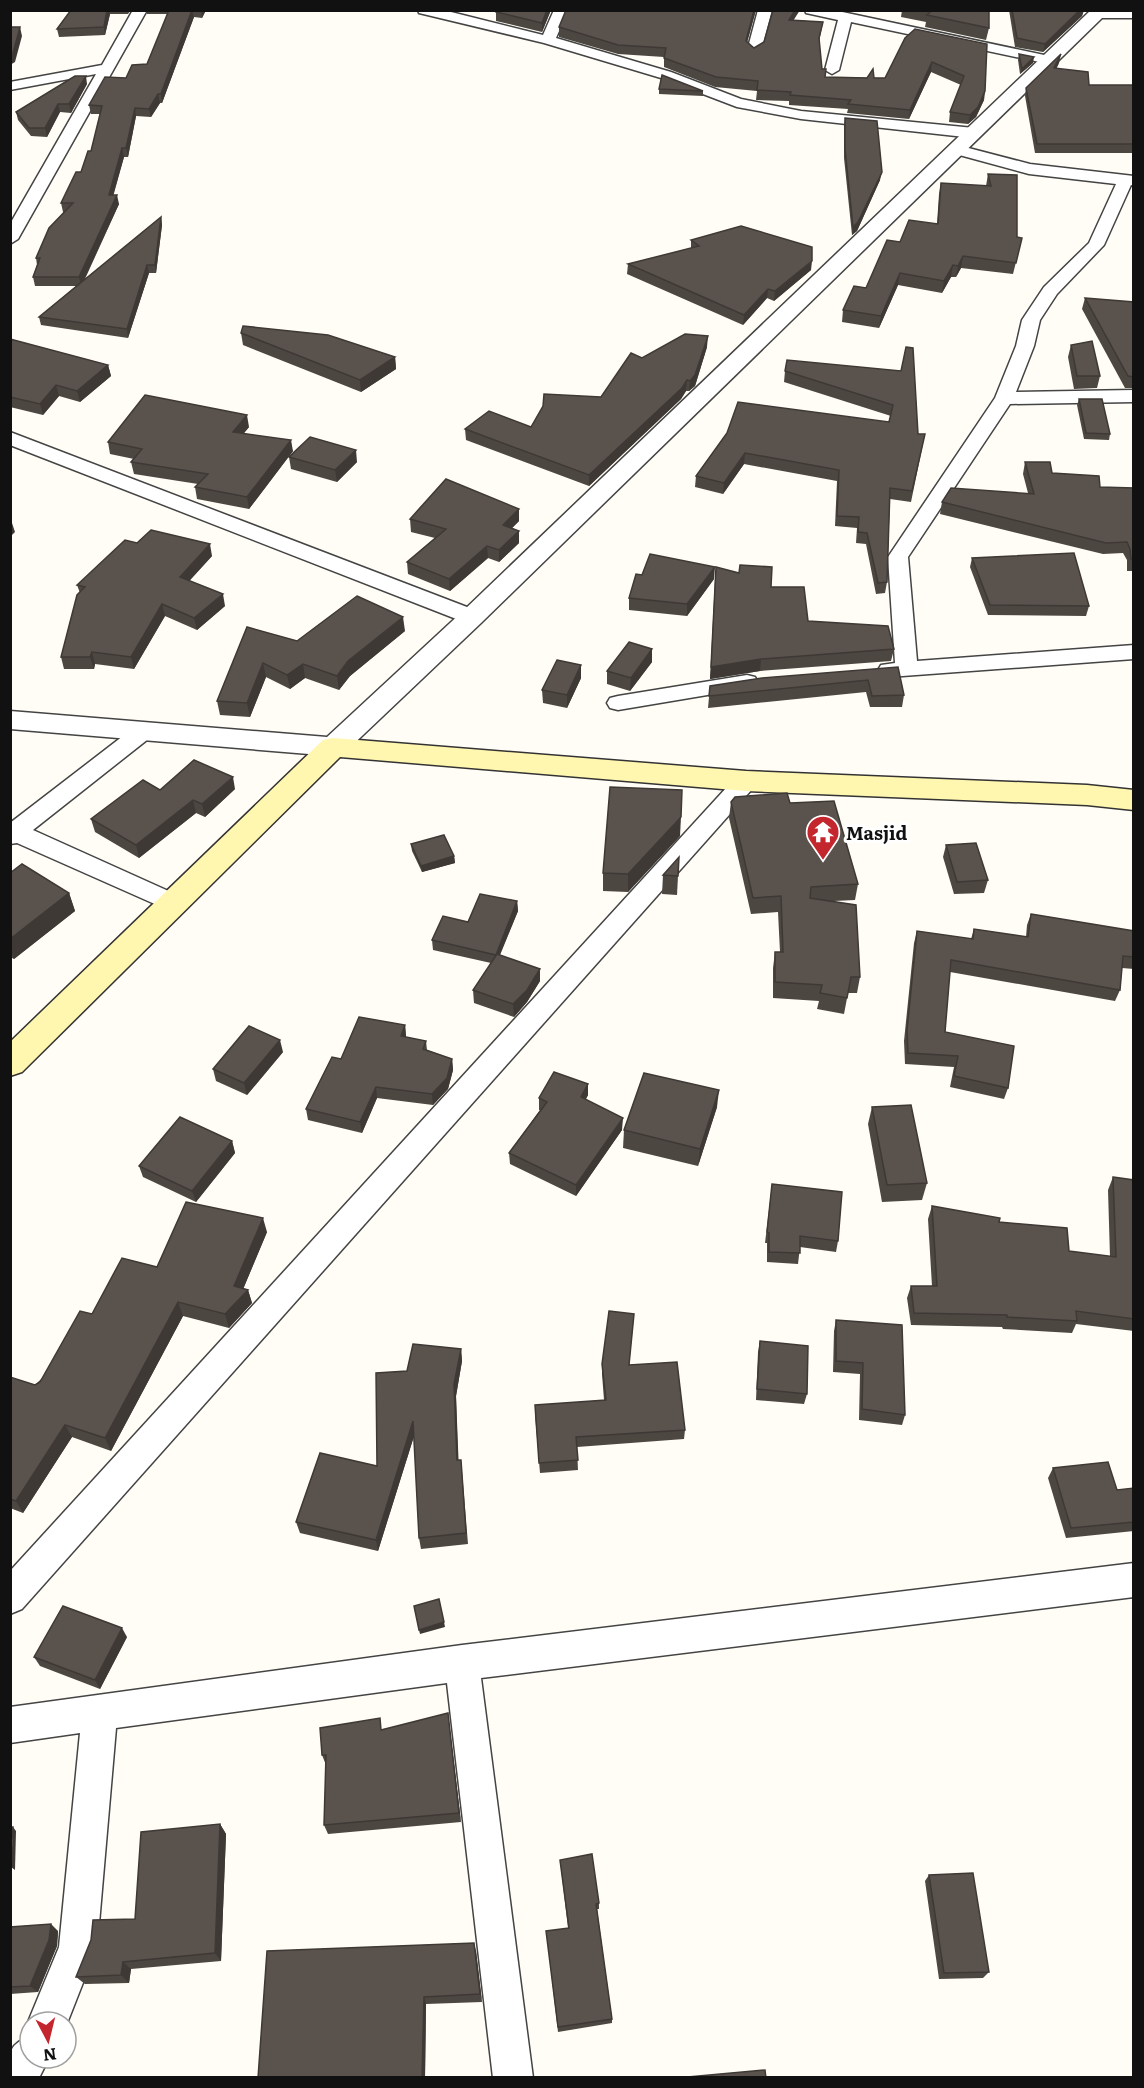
<svg xmlns="http://www.w3.org/2000/svg" width="1144" height="2088" font-family="Literata,serif">
  <style>
    .lines { fill: none; stroke-linecap: round; stroke-linejoin: round }
    .minor-casing { stroke: #444; stroke-width: 3 }
    .tertiary-casing { stroke: #444; stroke-width: 3 }
    .secondary-casing { stroke: #333; stroke-width: 3 }
    .minor { fill: #fff; fill-rule: evenodd }
    .tertiary { fill: #fff; fill-rule: evenodd }
    .secondary { fill: #fff6b0; fill-rule: evenodd }
    .wall { fill: #4d4742 }
    .shaded-wall { fill: #3f3936 }
    .building { fill: #5a524d; stroke: #3f3936; stroke-width: 1.5 }
    .labels { text-anchor: middle; dominant-baseline: central; stroke-width: 6; stroke-linejoin: round; paint-order: stroke }
    .poi-label { font-size: 18px; font-weight: bold; fill: #111; stroke: #fff; text-anchor: start }
  </style>
  <rect width="100%" height="100%" fill="#fffdf5"/>
  <g class="lines">
    <g class="minor-casing">
      <g id="minor">
        <polygon points="133,10 147,10 18,239 10,244 10,224 96,74 10,90 10,82 102,65"/>
        <polygon points="418,10 443,10 543,35 554,10 568,10 556,38 671,72 741,99 801,111 974,128 982,133 974,138 801,119 737,107 661,78 544,43 419,13"/>
        <polygon points="758,10 772,10 761,51 754,55 747,51"/>
        <polygon points="805,10 833,10 1049,56 1056,60 1049,64 851,22 839,70 832,74 825,70 838,20 806,13"/>
        <polygon points="957,145 1030,164 1134,176 1134,186 1131,185 1104,245 1057,294 1040,320 1034,346 1016,392 1134,390 1134,402 1010,404 908,557 917,661 1134,645 1134,659 889,677 881,675 878,670 881,665 895,663 888,557 995,398 1016,346 1022,320 1044,287 1089,243 1116,184 1029,174 952,153 949,150"/>
        <polygon points="10,432 480,612 483,617 480,622 472,624 464,622 10,445"/>
        <polygon points="747,675 755,677 758,682 755,687 618,710 610,708 607,703 610,698 618,696"/>
        <polygon points="144,723 152,726 155,731 152,736 33,830 184,898 188,904 184,910 175,913 17,843 10,844 10,823 136,726"/>
        <polygon points="746,773 754,775 758,781 754,787 22,1609 10,1614 10,1571 738,775"/>
        <polygon points="1134,1563 1134,1597 481,1678 533,2078 493,2078 447,1683 116,1728 97,1947 66,2026 66,2022 30,2022 30,2026 28,2022 59,1947 80,1733 10,1743 10,1707 462,1645"/>
        <path d="M30,2036V2058H49L39,2078H10C10,2054 6,2046 30,2036Z"/>
      </g>
    </g>
    <g class="tertiary-casing">
      <polygon id="tertiary" points="1091,10 1134,10 1134,18 1102,18 481,623 343,754 333,756 10,729 10,711 327,737 463,611"/>
    </g>
    <g class="secondary-casing">
      <polygon id="secondary" points="333,738 746,771 1087,785 1134,790 1134,810 1087,805 746,791 340,757 22,1072 10,1076 10,1042 323,740"/>
    </g>
    <use href="#minor" class="minor"/>
    <use href="#tertiary" class="tertiary"/>
    <use href="#secondary" class="secondary"/>
  </g>
  <g class="wall">
    <polygon points="71,10 131,10 128,14 110,14 105,35 59,37 57,29"/>
    <polygon points="147,10 206,10 202,18 194,17 162,103 160,103 151,117 136,116 128,157 124,157 113,195 119,204 85,279 161,217 162,225 156,273 149,273 128,338 41,325 39,317 76,286 35,286 33,277 37,265 36,258 65,212 63,212 61,203 81,172 91,151 100,114 91,114 89,105 147,64 168,14 147,14"/>
    <polygon points="497,10 551,10 542,32 496,21 496,12"/>
    <polygon points="756,10 747,42 754,48 764,42 794,20 823,22 819,42 822,69 825,77 885,78 987,44 984,100 976,117 968,124 949,122 950,112 961,85 931,72 909,119 847,113 848,109 789,105 789,101 756,100 757,91 715,87 664,67 664,57 618,54 559,37 559,27"/>
    <polygon points="902,10 989,10 989,28 986,40 925,27 926,22 901,17"/>
    <polygon points="1009,10 1084,10 1082,16 1043,52 1015,47"/>
    <polygon points="1019,54 1033,63 1020,74 1018,60"/>
    <polygon points="1059,63 1056,69 1089,85 1134,85 1134,153 1035,153 1025,96 1026,88"/>
    <polygon points="87,84 71,113 60,112 47,137 31,136 18,120 16,112"/>
    <polygon points="659,89 703,91 703,96 659,94"/>
    <polygon points="845,118 880,180 857,231 852,235 844,158 844,126"/>
    <polygon points="988,174 1017,237 1022,238 1013,274 961,268 956,277 951,277 942,293 898,285 879,328 842,322 843,310 866,288 900,242 937,224 939,194 941,183 986,186"/>
    <polygon points="691,240 811,270 774,301 767,298 743,325 627,274 628,264 691,248"/>
    <polygon points="1085,298 1134,302 1134,388 1125,388 1082,309"/>
    <polygon points="241,333 395,357 396,369 361,392 243,345"/>
    <polygon points="10,339 108,365 111,376 80,402 59,396 43,415 10,407"/>
    <polygon points="1071,345 1100,376 1097,388 1074,389 1068,357"/>
    <polygon points="707,347 695,386 689,391 686,391 681,399 589,486 466,440 465,429 531,427 601,397 642,358"/>
    <polygon points="785,371 901,371 918,434 925,434 911,502 890,499 887,582 885,593 876,594 866,544 856,543 857,528 835,526 837,481 744,464 723,494 695,487 696,476 727,433 889,422 891,416 784,382"/>
    <polygon points="1079,399 1110,434 1109,440 1084,439 1077,405"/>
    <polygon points="249,427 244,433 293,451 249,509 197,499 195,487 198,484 134,474 131,462 134,459 110,454 108,442"/>
    <polygon points="289,457 357,462 337,482 291,469"/>
    <polygon points="1025,462 1052,473 1100,487 1134,488 1134,571 1127,571 1127,560 1123,553 1103,554 940,514 942,502 1028,493 1023,474"/>
    <polygon points="410,519 519,521 512,528 519,531 519,543 499,562 488,558 450,591 408,574 407,562 435,538 411,532"/>
    <polygon points="137,543 212,556 189,581 225,606 197,630 165,616 134,669 95,664 94,669 64,669 61,657 80,593 77,585"/>
    <polygon points="972,558 1089,606 1086,616 988,615 970,567"/>
    <polygon points="642,575 714,579 687,616 629,610 629,598"/>
    <polygon points="715,579 771,587 808,621 894,649 891,661 760,671 710,679"/>
    <polygon points="247,627 297,641 405,631 350,676 339,690 305,678 290,689 266,677 250,717 220,715 217,701"/>
    <polygon points="652,649 652,662 630,691 607,684 607,671"/>
    <polygon points="581,665 581,678 567,708 543,703 542,690"/>
    <polygon points="898,667 904,695 902,707 870,707 866,692 708,708 710,686"/>
    <polygon points="235,789 205,817 196,813 139,858 95,832 91,819 160,790"/>
    <polygon points="731,802 790,803 858,884 855,900 834,901 860,977 857,993 848,993 844,1014 817,1009 819,1001 773,998 773,968 775,952 780,952 778,912 751,914 729,818"/>
    <polygon points="680,836 628,892 603,891 603,873"/>
    <polygon points="411,844 454,856 455,863 422,872 412,851"/>
    <polygon points="946,845 988,880 984,893 954,894 943,857"/>
    <polygon points="679,857 677,895 662,894 663,875"/>
    <polygon points="10,873 69,893 75,911 14,959 10,957"/>
    <polygon points="517,901 518,911 500,955 540,969 540,981 527,1002 514,1017 474,1003 473,990 491,963 433,950 432,940 468,922"/>
    <polygon points="1031,914 1134,931 1134,969 1122,968 1120,990 1115,1001 950,972 945,1032 1008,1088 1004,1099 950,1087 954,1067 905,1064 904,1041 914,943 917,931 971,939 974,929 1026,937 1027,925"/>
    <polygon points="405,1025 406,1037 426,1041 427,1050 452,1059 453,1070 448,1089 433,1105 377,1098 362,1133 308,1120 306,1109 341,1059"/>
    <polygon points="283,1052 247,1095 216,1081 213,1069"/>
    <polygon points="588,1084 588,1095 585,1100 622,1130 576,1196 510,1164 509,1153 540,1110 539,1110 539,1098"/>
    <polygon points="717,1107 698,1166 623,1148 624,1130"/>
    <polygon points="872,1107 927,1183 922,1200 882,1202 868,1124"/>
    <polygon points="232,1141 235,1153 196,1202 143,1177 139,1166"/>
    <polygon points="1113,1177 1134,1180 1134,1331 1076,1324 1072,1333 1003,1329 1002,1327 911,1325 907,1298 911,1286 932,1286 928,1219 932,1206 999,1222 1069,1251 1110,1257 1108,1190"/>
    <polygon points="772,1184 838,1241 836,1252 800,1247 798,1264 767,1262 767,1243 765,1243"/>
    <polygon points="267,1232 243,1289 248,1290 252,1303 229,1328 183,1316 111,1451 72,1437 23,1513 10,1508 10,1377 35,1385 157,1267"/>
    <polygon points="634,1314 629,1365 685,1430 684,1439 577,1447 578,1470 540,1473 535,1415 604,1400 602,1374 602,1364"/>
    <polygon points="836,1320 905,1415 902,1425 859,1420 860,1374 833,1372 834,1331"/>
    <polygon points="760,1341 807,1394 804,1404 756,1400 758,1352"/>
    <polygon points="461,1349 462,1361 456,1396 458,1460 461,1460 462,1471 468,1544 421,1549 419,1538 414,1436 378,1551 300,1533 296,1522 377,1466 407,1371"/>
    <polygon points="1053,1468 1117,1490 1134,1488 1134,1531 1066,1538 1048,1478"/>
    <polygon points="127,1637 100,1689 40,1666 34,1657"/>
    <polygon points="449,1722 461,1822 328,1834 324,1825 326,1765 322,1755 383,1729"/>
    <polygon points="220,1824 226,1834 221,1961 131,1969 129,1983 85,1984 76,1977 135,1919"/>
    <polygon points="560,1860 599,1903 599,1909 597,1909 612,2019 612,2023 558,2032 547,1937 568,1928"/>
    <polygon points="929,1875 989,1972 983,1978 939,1979 925,1881"/>
    <polygon points="10,1927 58,1931 57,1946 38,1992 10,1994"/>
    <polygon points="476,1951 482,2002 426,2004 425,2078 258,2078"/>
  </g>
  <g class="shaded-wall">
    <polygon points="107,10 109,10 110,14 105,35 104,27"/>
    <polygon points="192,10 194,17 162,103 161,94"/>
    <polygon points="201,10 206,10 202,18"/>
    <polygon points="547,10 551,10 542,32 542,23"/>
    <polygon points="754,10 756,10 745,50 746,41"/>
    <polygon points="795,10 800,10 788,29 789,20"/>
    <polygon points="1080,10 1084,10 1082,16 1043,52 1045,44"/>
    <polygon points="20,27 22,36 15,62 10,65 10,55"/>
    <polygon points="1061,54 1059,63 1052,77 1054,68"/>
    <polygon points="1034,57 1033,63 1020,74 1022,69"/>
    <polygon points="932,62 931,72 909,119 910,110"/>
    <polygon points="86,76 87,84 71,113 69,104"/>
    <polygon points="985,91 984,100 976,117 968,124 970,115"/>
    <polygon points="158,94 160,103 151,117 149,109"/>
    <polygon points="58,104 60,112 47,137 45,128"/>
    <polygon points="135,108 136,116 128,157 126,148"/>
    <polygon points="122,148 124,157 111,204 109,195"/>
    <polygon points="882,172 880,180 857,231 852,235 853,227"/>
    <polygon points="117,195 119,204 81,286 79,277"/>
    <polygon points="161,217 162,225 156,273 155,265"/>
    <polygon points="963,256 961,268 956,277 958,266"/>
    <polygon points="812,261 811,270 774,301 775,291"/>
    <polygon points="147,265 149,273 128,338 127,329"/>
    <polygon points="953,265 951,277 942,293 944,281"/>
    <polygon points="900,273 898,285 879,328 881,316"/>
    <polygon points="768,289 767,298 743,325 744,315"/>
    <polygon points="708,336 707,347 695,386 689,391 690,381"/>
    <polygon points="395,357 396,369 361,392 360,380"/>
    <polygon points="108,365 111,376 80,402 77,391"/>
    <polygon points="687,380 686,391 681,399 589,486 589,475"/>
    <polygon points="56,385 59,396 43,415 40,404"/>
    <polygon points="247,415 249,427 235,444 233,432"/>
    <polygon points="291,440 293,451 249,509 247,497"/>
    <polygon points="356,450 357,462 337,482 335,470"/>
    <polygon points="745,453 744,464 723,494 724,483"/>
    <polygon points="519,509 519,521 503,537 503,525"/>
    <polygon points="10,520 11,520 15,532 10,537"/>
    <polygon points="519,531 519,543 499,562 499,550"/>
    <polygon points="210,544 212,556 182,589 180,577"/>
    <polygon points="487,546 488,558 450,591 449,579"/>
    <polygon points="715,567 714,579 687,616 687,604"/>
    <polygon points="223,594 225,606 197,630 194,618"/>
    <polygon points="162,604 165,616 134,669 131,657"/>
    <polygon points="403,617 405,631 350,676 339,690 337,676 348,661"/>
    <polygon points="652,649 652,662 630,691 631,678"/>
    <polygon points="92,652 95,664 94,669 90,657"/>
    <polygon points="761,659 760,671 710,679 711,667"/>
    <polygon points="263,663 266,677 250,717 247,703"/>
    <polygon points="303,664 305,678 290,689 287,675"/>
    <polygon points="581,665 581,678 567,708 567,695"/>
    <polygon points="233,777 235,789 205,817 202,804"/>
    <polygon points="193,800 196,813 139,858 136,845"/>
    <polygon points="681,817 680,836 628,892 628,874"/>
    <polygon points="454,856 455,863 422,872 421,866"/>
    <polygon points="69,893 75,911 14,959 10,949 10,939"/>
    <polygon points="517,901 518,911 496,964 496,955"/>
    <polygon points="540,969 540,981 527,1002 514,1017 513,1004"/>
    <polygon points="405,1025 406,1036 402,1048 401,1036"/>
    <polygon points="280,1040 283,1052 247,1095 244,1083"/>
    <polygon points="452,1059 453,1070 448,1089 433,1105 432,1094"/>
    <polygon points="588,1084 588,1095 581,1109 581,1097"/>
    <polygon points="376,1087 377,1098 362,1133 360,1122"/>
    <polygon points="719,1090 717,1107 698,1166 700,1149"/>
    <polygon points="623,1118 622,1130 576,1196 576,1185"/>
    <polygon points="232,1141 235,1153 196,1202 192,1191"/>
    <polygon points="263,1218 267,1232 239,1299 248,1290 252,1303 229,1328 225,1314 234,1286"/>
    <polygon points="178,1302 183,1316 111,1451 105,1438"/>
    <polygon points="461,1349 462,1361 456,1396 459,1472 457,1460 454,1384"/>
    <polygon points="413,1421 415,1433 378,1551 376,1540"/>
    <polygon points="65,1425 72,1437 23,1513 16,1501"/>
    <polygon points="444,1622 445,1627 420,1634 419,1630"/>
    <polygon points="122,1628 127,1637 100,1689 95,1680"/>
    <polygon points="448,1713 449,1722 461,1822 459,1813"/>
    <polygon points="220,1824 226,1834 221,1961 215,1953"/>
    <polygon points="13,1827 16,1831 15,1870 11,1867"/>
    <polygon points="51,1924 58,1931 57,1946 38,1992 30,1986"/>
    <polygon points="474,1943 476,1951 482,2002 480,1994"/>
    <polygon points="123,1962 131,1969 129,1983 121,1975"/>
    <polygon points="424,1997 426,2004 425,2078 422,2078"/>
  </g>
  <g class="building">
    <polygon points="71,10 107,10 104,27 57,29"/>
    <polygon points="169,10 192,10 161,94 158,94 149,109 135,108 126,148 122,148 109,195 117,195 79,277 33,277 40,258 36,258 49,228 73,203 61,203 76,172 81,172 88,151 91,151 102,106 89,105 105,77 126,78 132,65 147,64"/>
    <polygon points="497,10 547,10 542,23 496,12"/>
    <polygon points="566,10 754,10 746,41 754,48 764,42 773,10 795,10 789,20 823,22 819,38 822,69 826,69 825,77 867,78 873,69 874,78 885,78 905,38 915,29 987,44 985,91 978,107 970,115 950,112 964,76 932,62 910,110 848,104 851,100 790,95 791,92 757,90 758,81 716,77 664,58 666,48 618,45 559,27"/>
    <polygon points="932,10 989,10 989,28 927,15"/>
    <polygon points="1012,10 1080,10 1045,44 1017,38"/>
    <polygon points="10,27 20,27 13,53 10,55"/>
    <polygon points="1019,54 1034,57 1022,69"/>
    <polygon points="1061,54 1054,68 1088,72 1089,85 1134,85 1134,144 1037,144 1026,88"/>
    <polygon points="662,75 703,91 659,89"/>
    <polygon points="75,76 86,76 69,104 58,104 45,128 29,128 16,112"/>
    <polygon points="845,118 877,121 882,172 858,222 853,227 845,149"/>
    <polygon points="988,174 1017,175 1017,237 1022,238 1016,263 963,256 958,266 953,265 944,281 900,273 881,316 843,310 854,286 866,288 887,240 900,242 909,220 938,224 941,183 991,186"/>
    <polygon points="161,217 155,265 147,265 127,329 39,317"/>
    <polygon points="741,226 812,247 812,261 775,291 768,289 744,315 628,264 699,246 691,240"/>
    <polygon points="1085,298 1134,302 1134,377 1128,376"/>
    <polygon points="243,326 328,335 395,357 360,380 241,333"/>
    <polygon points="685,334 708,336 695,375 690,381 687,380 682,388 589,475 465,429 489,411 531,427 543,406 544,394 601,397 631,353 642,358"/>
    <polygon points="10,339 108,365 77,391 56,385 40,404 10,397"/>
    <polygon points="1092,341 1100,376 1077,376 1071,345"/>
    <polygon points="906,347 913,348 918,434 925,434 912,491 890,488 887,582 878,583 867,533 858,532 859,517 837,516 839,470 745,453 724,483 696,476 727,433 738,402 889,422 893,405 785,371 787,360 901,371"/>
    <polygon points="145,395 247,415 233,432 291,440 247,497 195,487 208,474 131,462 142,449 108,442"/>
    <polygon points="1079,399 1102,399 1110,434 1086,433"/>
    <polygon points="310,437 356,450 335,470 289,457"/>
    <polygon points="1025,462 1050,462 1052,473 1099,476 1100,487 1134,488 1134,559 1131,559 1130,549 1127,542 1106,543 942,502 951,488 1034,494"/>
    <polygon points="446,479 519,509 503,525 519,531 499,550 487,546 449,579 407,562 446,529 410,519"/>
    <polygon points="151,530 210,544 180,577 223,594 194,618 162,604 131,657 92,652 90,657 61,657 77,595 85,587 77,585 125,540 137,543"/>
    <polygon points="1074,553 1089,606 990,605 972,558"/>
    <polygon points="650,554 715,567 687,604 629,598 636,574 642,575"/>
    <polygon points="740,565 772,567 771,587 804,587 808,621 888,626 894,649 761,659 711,667 716,567 739,573"/>
    <polygon points="357,596 403,617 348,661 337,676 303,664 287,675 263,663 247,703 217,701 247,627 297,641"/>
    <polygon points="629,642 652,649 631,678 607,671"/>
    <polygon points="557,660 581,665 567,695 542,690"/>
    <polygon points="898,667 904,695 872,696 868,680 709,696 710,686 762,678"/>
    <polygon points="194,760 233,777 202,804 193,800 136,845 91,819 143,780 160,790"/>
    <polygon points="610,787 682,790 681,817 628,874 603,873"/>
    <polygon points="787,793 790,803 834,801 858,884 811,887 810,898 856,905 860,977 851,977 847,998 820,993 822,985 775,982 775,952 783,952 781,896 753,898 731,802 735,797"/>
    <polygon points="444,835 454,856 421,866 411,844"/>
    <polygon points="976,843 988,880 957,882 946,845"/>
    <polygon points="679,857 678,876 663,875"/>
    <polygon points="22,864 69,893 10,939 10,873"/>
    <polygon points="480,894 517,901 496,955 432,940 443,916 468,922"/>
    <polygon points="1031,914 1134,931 1134,957 1123,956 1120,990 951,960 945,1032 1014,1046 1008,1088 954,1076 958,1056 908,1053 907,1030 917,931 973,939 974,929 1028,937"/>
    <polygon points="497,954 540,969 527,990 513,1004 473,990"/>
    <polygon points="359,1017 405,1025 401,1036 426,1041 423,1049 452,1059 447,1078 432,1094 376,1087 360,1122 306,1109 332,1057 341,1059"/>
    <polygon points="249,1026 280,1040 244,1083 213,1069"/>
    <polygon points="554,1072 588,1084 581,1097 623,1118 576,1185 509,1153 547,1102 539,1098"/>
    <polygon points="644,1073 719,1090 700,1149 624,1130"/>
    <polygon points="911,1105 927,1183 887,1185 872,1107"/>
    <polygon points="180,1117 232,1141 192,1191 139,1166"/>
    <polygon points="1113,1177 1134,1180 1134,1319 1076,1311 1077,1321 1007,1317 1007,1315 914,1313 911,1286 937,1286 932,1206 1000,1218 999,1222 1067,1228 1069,1251 1116,1257"/>
    <polygon points="772,1184 842,1192 838,1241 800,1236 800,1253 769,1252 769,1233 767,1232"/>
    <polygon points="186,1202 263,1218 234,1286 248,1290 225,1314 178,1302 105,1438 65,1425 16,1501 10,1499 10,1377 35,1385 40,1382 80,1311 92,1314 122,1258 157,1267"/>
    <polygon points="609,1311 634,1314 629,1365 677,1362 685,1430 576,1437 578,1460 539,1463 535,1405 606,1400 602,1364"/>
    <polygon points="836,1320 902,1325 905,1415 862,1409 863,1363 836,1361"/>
    <polygon points="760,1341 808,1346 807,1394 757,1389"/>
    <polygon points="413,1344 461,1349 454,1384 457,1460 461,1460 466,1533 419,1538 413,1421 376,1540 296,1522 320,1453 377,1466 376,1373 407,1371"/>
    <polygon points="1108,1462 1117,1490 1134,1488 1134,1522 1071,1528 1053,1468"/>
    <polygon points="439,1599 444,1622 419,1630 414,1606"/>
    <polygon points="63,1606 122,1628 95,1680 34,1657"/>
    <polygon points="448,1713 459,1813 324,1825 326,1755 322,1755 320,1728 380,1718 381,1730"/>
    <polygon points="220,1824 215,1953 123,1962 121,1975 76,1977 91,1940 93,1920 135,1919 141,1832"/>
    <polygon points="10,1827 13,1827 10,1867"/>
    <polygon points="592,1854 599,1903 596,1904 612,2019 558,2027 546,1931 569,1928 560,1860"/>
    <polygon points="973,1873 989,1972 944,1973 929,1875"/>
    <polygon points="51,1924 49,1940 30,1986 10,1987 10,1927"/>
    <polygon points="474,1943 480,1994 424,1997 422,2078 258,2078 267,1951"/>
    <polygon points="765,2070 766,2078 688,2078 688,2077"/>
  </g>
  <defs>
    <g id="temple-pin" transform="scale(1.725)"><path d="M0 17L-7.5 6A9.5 9.5 0 1 1 7.5 6Z" fill="#c4262e" stroke="#fff"/><path d="M0-6L5-2H3V0L6.5 2.5H4V6H1.5V3h-3V6H-4V2.5H-6.5L-3 0V-2H-5Z" fill="#fff"/></g>
  </defs>
  <g fill-rule="evenodd">
    <use href="#temple-pin" x="823" y="832"/>
  </g>
  <g class="labels">
    <g class="poi-label">
      <text x="846" y="832">Masjid</text>
    </g>
  </g>
  <rect width="1144" height="2088" fill="none" stroke="#111111" stroke-width="24"/>
  <g transform="translate(48 2040) rotate(173)"><circle r="28" fill="#ffffff" stroke="#a0a0a0" stroke-width="1.5"/>
  <path d="M0-4.5L10 22L0 15L-10 22Z" fill="#c4262e"/>
  <text y="-9" font-size="16" font-weight="bold" text-anchor="middle" fill="#111111">N</text>
  </g>
</svg>
